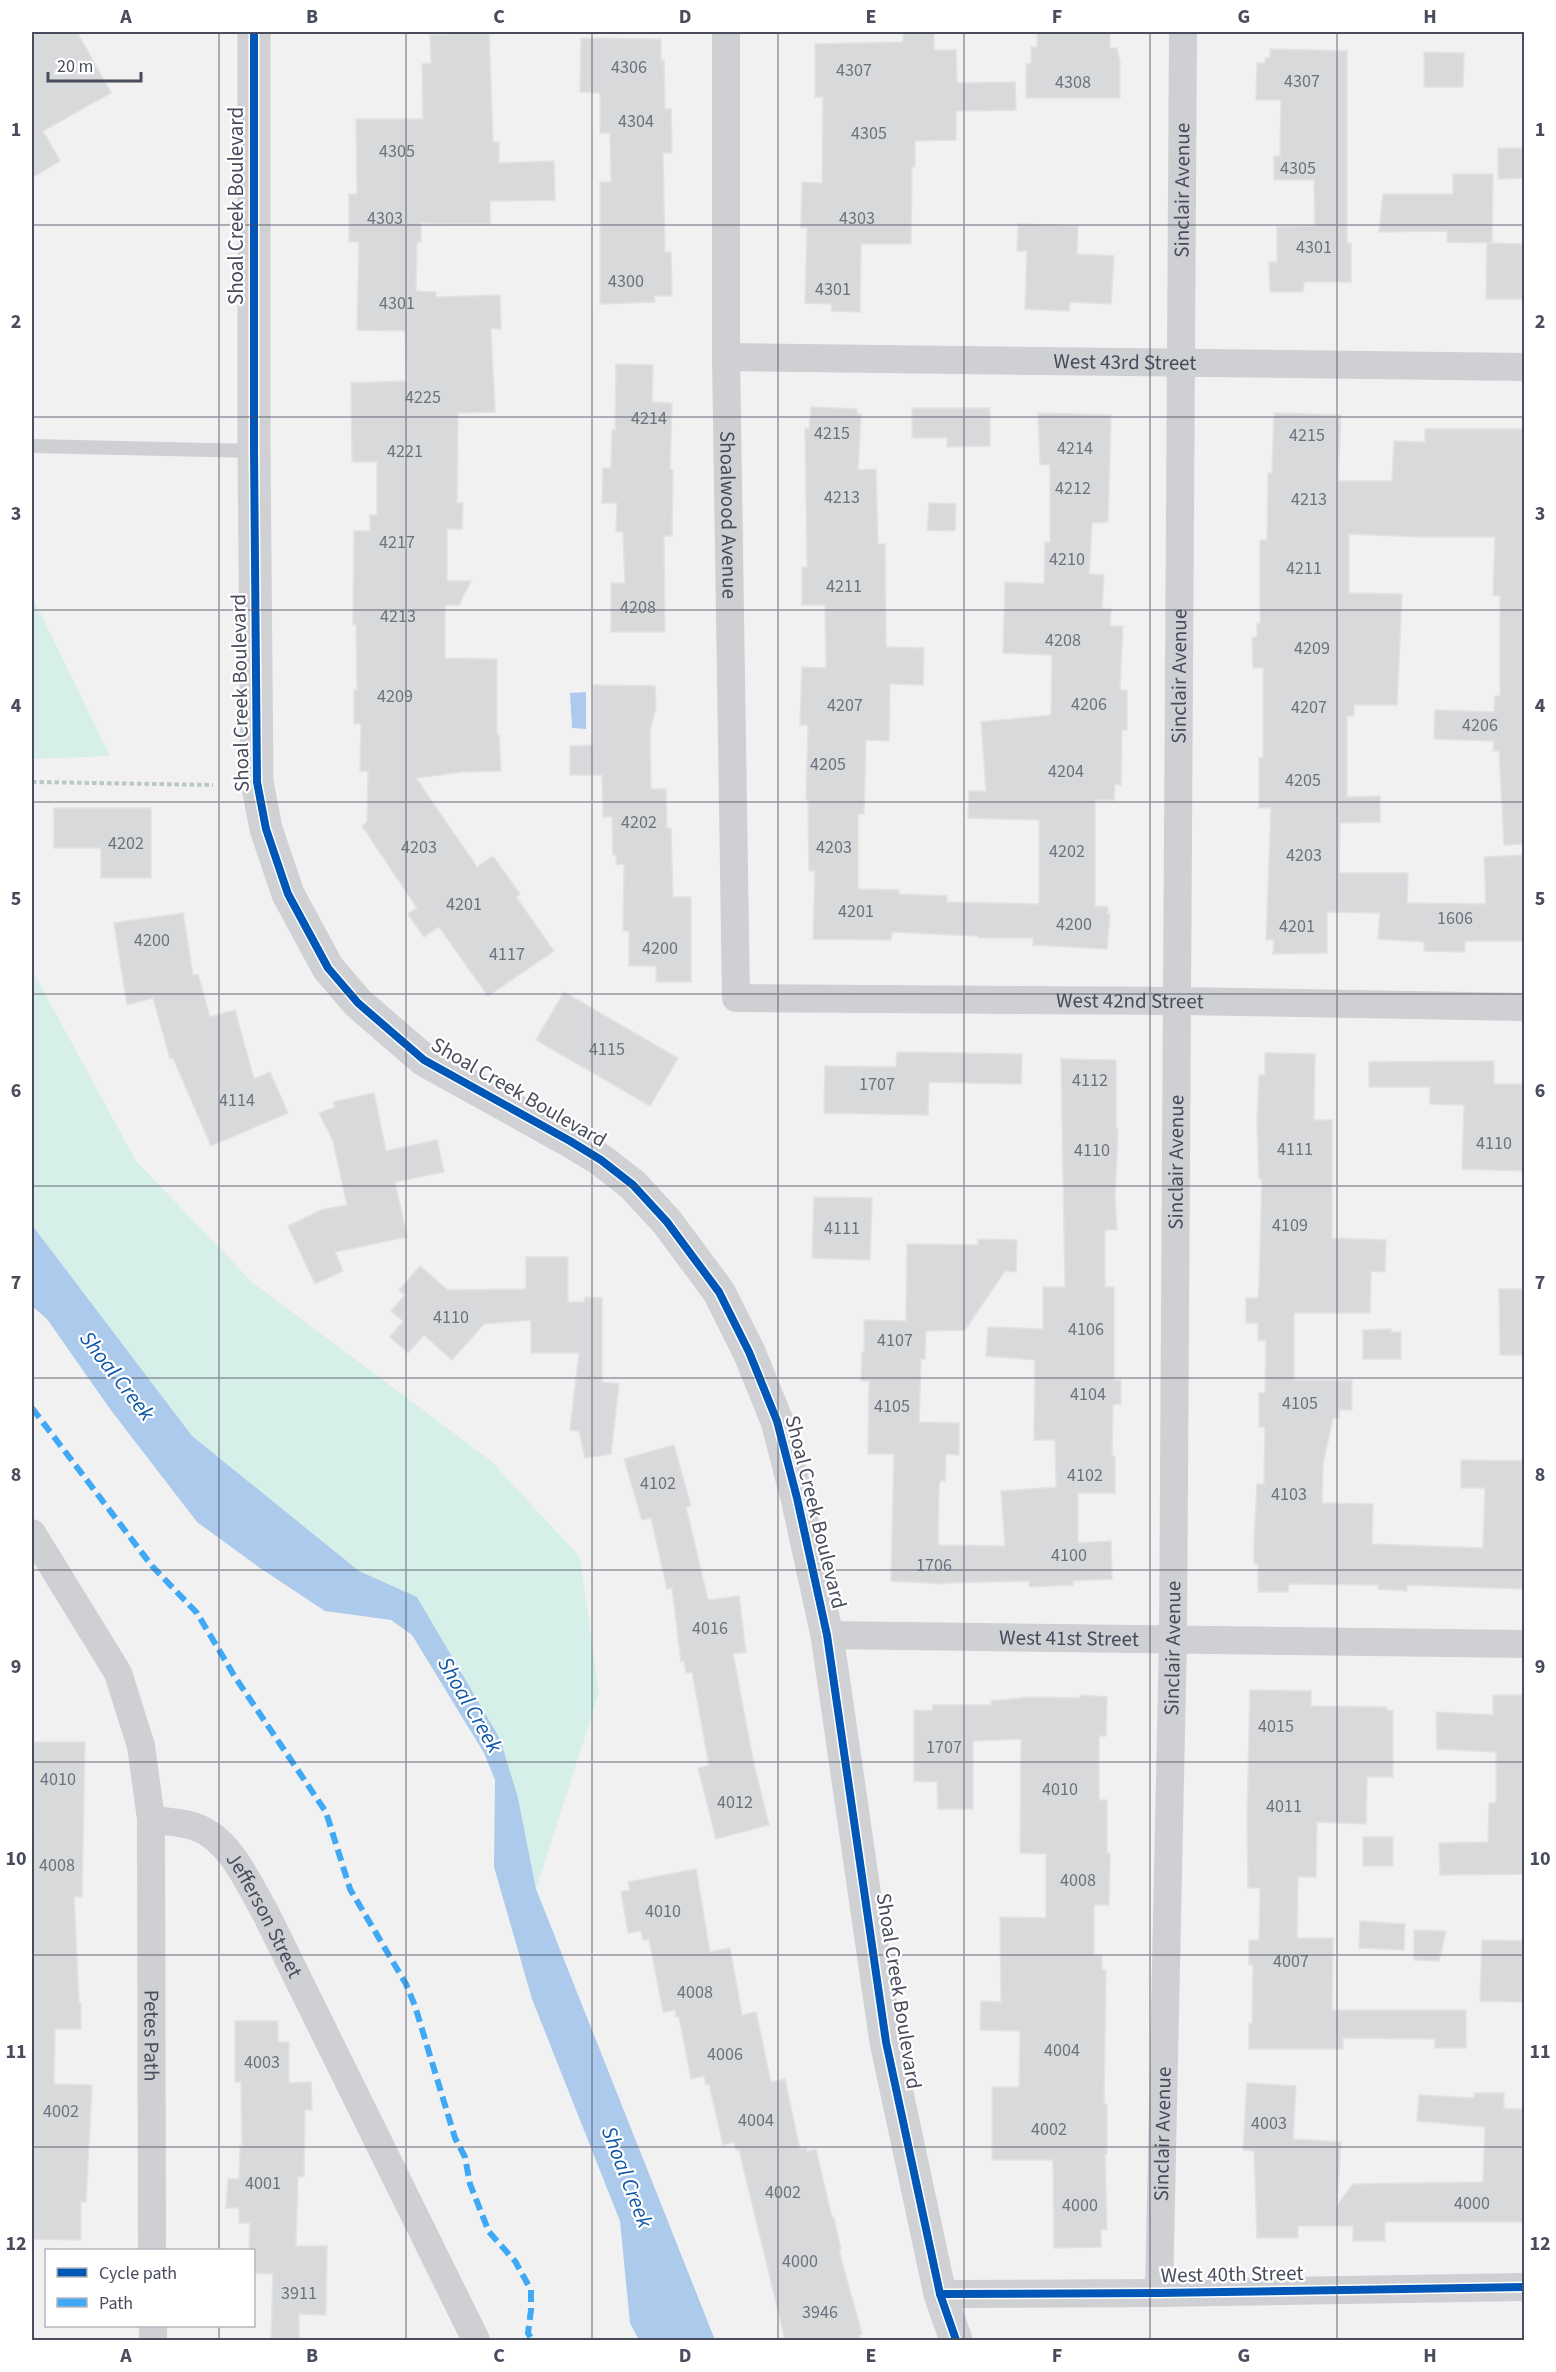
<svg xmlns="http://www.w3.org/2000/svg" width="1556" height="2372" font-family="'Source Sans 3',sans-serif">
  <style>
    .green { fill: #d6efe8 }
    .water { fill: #accaec }
    .building { fill: #d8d9db; stroke: #e2e2e4; stroke-width: 1.5 }
    .lines { fill: none; stroke-linecap: round; stroke-linejoin: round }
    .path { stroke: #bbc6c6; stroke-width: 4; stroke-dasharray: 4.5 3; stroke-linecap: butt }
    .lane { stroke: #cfd0d4; stroke-width: 14 }
    .street { stroke: #cfd0d4; stroke-width: 28 }
    .secondary { stroke: #d0d1d5; stroke-width: 33 }
    .quiet { stroke: #3fa9f5; stroke-width: 6; stroke-dasharray: 12 6; stroke-linecap: butt }
    .cycleway-casing { stroke: #fff; stroke-width: 11 }
    .cycleway { stroke: #0057b8; stroke-width: 8 }
    .grid { fill: none; stroke: #484c5d; stroke-width: 1.5; stroke-opacity: 0.55 }
    .labels { text-anchor: middle; dominant-baseline: central; stroke-width: 4.5; stroke-linejoin: round; paint-order: stroke }
    .number-label { font-size: 18px; fill: #6e717e }
    .street-label { font-size: 21px; fill: #484c5d; stroke: #fff }
    .water-label { font-size: 22px; font-style: italic; fill: #1057a8; stroke: #fff }
    .neatline { fill: none; stroke: #484c5d; stroke-width: 2 }
    .grid-label { font-size: 20px; text-anchor: middle; font-weight: bold; fill: #484c5d }
  </style>
  <rect width="100%" height="100%" fill="#f1f1f1"/>
  <g class="green">
    <polygon points="32,596 110,756 32,759"/>
    <polygon points="32,970 136,1161 252,1282 490,1460 580,1557 599,1693 536,1889 518,1798 417,1597 359,1571 191,1436 32,1225"/>
  </g>
  <g class="water">
    <polygon points="586,692 586,729 572,728 570,693"/>
    <polygon points="32,1225 192,1436 359,1571 417,1597 500,1739 518,1798 536,1889 715,2340 639,2340 630,2323 620,2221 532,1999 494,1867 495,1780 484,1753 412,1635 391,1620 325,1611 260,1568 197,1522 110,1409 47,1319 32,1306"/>
  </g>
  <g class="building">
    <polygon points="32,32 77,32 111,93 43,131 60,161 32,178"/>
    <polygon points="449,32 489,32 493,142 499,142 499,163 554,161 555,200 490,201 490,224 421,223 421,242 417,242 416,291 436,292 436,297 500,295 501,329 491,329 495,412 458,413 457,503 463,503 462,529 447,529 447,581 471,581 459,605 445,605 445,658 497,659 497,735 499,735 501,771 463,772 416,778 477,867 493,856 520,894 516,897 554,951 488,996 439,927 424,937 408,914 417,908 362,826 367,822 368,771 360,771 361,724 354,724 354,690 357,690 356,625 353,625 354,531 370,531 370,515 377,515 377,462 352,462 351,383 407,381 405,331 357,330 359,242 349,242 349,194 357,194 356,119 423,119 422,64 431,63 430,35 449,34"/>
    <polygon points="903,32 934,32 934,50 956,50 957,83 1015,82 1016,110 956,111 956,140 915,141 915,167 912,167 911,244 861,244 860,312 831,311 832,304 805,303 807,228 801,228 802,182 822,183 823,97 815,97 815,44 903,42"/>
    <polygon points="1037,32 1110,32 1110,48 1117,48 1120,62 1120,98 1026,98 1026,64 1031,64 1031,47 1037,47"/>
    <polygon points="581,38 661,39 661,61 664,60 665,109 671,109 672,153 663,153 665,252 671,252 672,296 654,296 655,302 600,304 600,182 611,182 610,133 600,133 600,93 580,92"/>
    <polygon points="1270,49 1347,51 1347,243 1351,243 1351,282 1304,282 1303,292 1270,292 1269,262 1277,262 1277,227 1315,226 1314,180 1274,180 1274,156 1280,156 1281,100 1256,100 1257,63 1265,63 1265,58 1270,58"/>
    <polygon points="1424,52 1464,53 1463,87 1424,87"/>
    <polygon points="1498,148 1524,148 1524,178 1498,179"/>
    <polygon points="1453,174 1493,174 1492,243 1447,242 1447,231 1379,232 1383,194 1453,194"/>
    <polygon points="1018,224 1078,226 1077,254 1114,256 1111,304 1070,302 1069,311 1025,309 1027,251 1017,251"/>
    <polygon points="1487,243 1524,244 1524,299 1486,299"/>
    <polygon points="616,364 653,365 652,402 672,403 670,469 673,470 672,536 664,536 665,632 611,632 611,583 625,583 623,532 616,532 617,503 602,503 603,468 611,468 612,430 615,430"/>
    <polygon points="811,407 857,409 857,414 861,414 858,470 876,469 878,544 885,544 886,647 924,648 923,685 890,684 889,741 866,740 864,814 858,814 858,889 899,890 899,894 947,896 947,902 1039,904 1039,820 968,818 969,791 986,791 981,722 1051,715 1052,655 1003,653 1005,582 1044,584 1045,542 1050,542 1050,465 1040,464 1038,413 1111,415 1108,522 1092,523 1089,574 1104,575 1102,608 1111,609 1110,626 1123,626 1120,690 1127,690 1127,730 1122,730 1121,785 1115,784 1114,800 1095,800 1095,906 1108,907 1107,914 1110,914 1107,949 1033,945 1033,938 978,938 978,936 892,932 891,940 813,939 815,871 809,871 808,800 806,800 808,725 800,725 802,667 826,668 825,605 802,605 802,567 807,567 805,428 809,429"/>
    <polygon points="912,408 990,408 990,446 947,447 947,438 912,438"/>
    <polygon points="1274,413 1341,415 1338,481 1392,481 1394,441 1425,442 1425,429 1524,429 1524,844 1504,845 1499,751 1493,751 1494,741 1434,739 1435,710 1494,712 1495,696 1500,696 1500,596 1493,595 1495,537 1422,537 1349,534 1349,593 1402,594 1397,705 1354,705 1354,716 1347,716 1347,797 1380,796 1380,822 1340,823 1339,873 1408,873 1407,903 1486,904 1484,857 1524,855 1524,941 1465,941 1465,952 1424,951 1424,942 1378,939 1380,913 1327,912 1327,953 1273,954 1274,940 1266,940 1271,808 1259,808 1259,758 1263,758 1263,668 1253,668 1252,638 1257,637 1257,623 1260,623 1260,540 1267,540 1268,473 1272,473"/>
    <polygon points="929,503 956,504 955,531 927,530"/>
    <polygon points="593,685 655,686 656,707 650,730 651,789 666,789 667,828 671,828 673,897 691,897 691,982 656,982 656,966 629,966 629,931 623,931 624,864 616,865 616,855 613,855 612,817 603,817 602,775 570,775 570,746 593,745"/>
    <polygon points="54,808 151,808 151,878 101,878 101,848 54,848"/>
    <polygon points="183,913 193,975 198,974 210,1017 235,1010 254,1079 270,1072 288,1113 211,1146 173,1058 170,1059 153,998 127,1005 114,923"/>
    <polygon points="564,992 678,1058 650,1106 536,1040"/>
    <polygon points="897,1052 1022,1054 1021,1084 929,1082 928,1115 824,1113 825,1066 896,1067"/>
    <polygon points="1265,1053 1315,1054 1314,1120 1332,1120 1332,1238 1386,1240 1385,1272 1371,1271 1370,1313 1294,1313 1294,1380 1352,1380 1352,1410 1339,1410 1339,1418 1333,1418 1323,1464 1322,1503 1373,1504 1372,1544 1483,1548 1485,1488 1461,1488 1461,1460 1524,1461 1524,1589 1407,1585 1407,1591 1378,1589 1379,1585 1289,1584 1288,1592 1258,1592 1258,1564 1254,1564 1254,1541 1257,1484 1264,1484 1265,1427 1259,1427 1259,1393 1265,1393 1266,1340 1258,1341 1258,1323 1246,1323 1246,1298 1258,1298 1259,1284 1262,1179 1259,1179 1257,1121 1259,1075 1265,1075"/>
    <polygon points="1061,1059 1116,1060 1116,1128 1118,1128 1115,1199 1117,1230 1105,1230 1105,1287 1114,1287 1114,1380 1121,1380 1121,1404 1113,1405 1112,1456 1115,1456 1115,1493 1078,1493 1078,1543 1111,1541 1112,1579 1073,1581 1073,1585 1029,1587 1029,1581 945,1583 945,1584 891,1581 894,1454 868,1454 869,1381 861,1381 862,1352 864,1353 864,1320 906,1321 907,1244 978,1245 978,1239 1017,1240 1016,1272 1005,1271 965,1330 926,1331 925,1359 921,1359 919,1422 959,1423 959,1455 946,1454 945,1481 941,1480 939,1485 938,1545 1005,1546 1001,1491 1056,1487 1055,1440 1034,1440 1035,1360 986,1356 988,1327 1043,1329 1043,1287 1065,1287"/>
    <polygon points="1494,1061 1494,1084 1524,1084 1524,1171 1462,1169 1464,1105 1430,1104 1430,1087 1369,1087 1369,1062"/>
    <polygon points="374,1093 386,1151 437,1140 444,1172 395,1182 407,1237 335,1252 343,1271 315,1284 288,1226 321,1210 347,1205 333,1141 319,1113 335,1107 333,1102"/>
    <polygon points="814,1197 872,1198 870,1260 812,1258"/>
    <polygon points="526,1257 568,1257 568,1302 584,1302 585,1297 602,1298 602,1382 619,1384 611,1454 585,1458 579,1431 570,1430 579,1353 531,1353 531,1320 484,1324 452,1360 424,1335 408,1353 390,1337 403,1321 391,1311 405,1295 399,1290 420,1266 448,1290 526,1289"/>
    <polygon points="1499,1289 1524,1289 1524,1355 1500,1355"/>
    <polygon points="1391,1329 1391,1332 1401,1332 1401,1359 1363,1359 1363,1330"/>
    <polygon points="674,1445 691,1506 686,1507 708,1600 739,1596 746,1652 733,1654 754,1764 769,1825 716,1839 698,1768 709,1765 692,1672 686,1673 684,1661 681,1662 672,1588 667,1589 651,1518 642,1520 624,1459"/>
    <polygon points="1250,1690 1311,1691 1311,1706 1387,1707 1387,1710 1393,1711 1393,1777 1367,1777 1366,1824 1317,1822 1316,1877 1298,1877 1297,1938 1333,1938 1332,2010 1466,2010 1466,2048 1435,2048 1435,2039 1343,2038 1343,2049 1249,2049 1249,2023 1252,2023 1253,1965 1249,1965 1249,1940 1259,1940 1260,1888 1248,1888 1247,1820"/>
    <polygon points="1080,1695 1107,1697 1106,1736 1099,1736 1099,1800 1107,1800 1107,1853 1110,1853 1109,1905 1094,1905 1094,1955 1102,1955 1102,1970 1106,1970 1104,2104 1107,2104 1107,2154 1105,2154 1107,2230 1101,2230 1101,2247 1054,2248 1053,2160 992,2160 992,2087 1019,2087 1020,2031 980,2030 981,2001 1001,2002 1000,1917 1046,1918 1046,1854 1020,1853 1021,1739 973,1741 973,1809 938,1809 937,1782 914,1781 914,1710 932,1711 933,1705 991,1705 991,1701 1030,1697 1080,1698"/>
    <polygon points="1493,1695 1524,1695 1524,1874 1440,1875 1439,1843 1488,1842 1489,1803 1496,1803 1496,1752 1437,1749 1436,1712 1493,1715"/>
    <polygon points="32,1742 85,1742 82,1897 74,1897 79,2003 81,2003 81,2029 55,2029 54,2084 92,2085 86,2202 81,2202 81,2240 32,2239 32,1879 34,1815 32,1815"/>
    <rect x="1363" y="1837" width="30" height="29"/>
    <polygon points="696,1869 710,1952 730,1948 742,2015 756,2012 771,2082 785,2079 800,2149 806,2147 807,2151 816,2149 832,2218 834,2217 841,2250 839,2251 862,2334 859,2335 861,2340 785,2340 739,2150 736,2150 734,2142 723,2145 709,2084 706,2085 704,2076 691,2079 679,2017 676,2017 675,2010 663,2012 649,1939 643,1940 641,1931 628,1933 621,1892 630,1890 628,1882"/>
    <polygon points="1360,1921 1405,1924 1404,1950 1359,1948"/>
    <polygon points="1414,1930 1446,1931 1439,1961 1414,1960"/>
    <polygon points="1482,1940 1524,1941 1524,1993 1522,1993 1522,2002 1480,2001"/>
    <polygon points="235,2021 278,2021 278,2042 289,2042 289,2083 311,2082 312,2110 305,2110 304,2176 298,2177 296,2246 327,2246 326,2315 299,2314 299,2340 271,2340 273,2274 254,2273 254,2250 249,2250 250,2223 239,2223 239,2208 226,2208 228,2179 239,2179 240,2146 242,2146 241,2082 235,2082"/>
    <polygon points="1247,2083 1296,2086 1293,2139 1341,2142 1337,2205 1353,2184 1483,2182 1485,2127 1417,2121 1419,2095 1474,2098 1474,2093 1504,2093 1504,2109 1524,2109 1524,2222 1385,2222 1385,2241 1353,2241 1353,2226 1298,2226 1298,2238 1257,2238 1254,2151 1243,2150"/>
  </g>
  <g class="lines">
    <polyline class="path" points="32,782 213,785"/>
    <polyline class="lane" points="32,446 254,451"/>
    <g class="street">
      <path id="s1" d="M726,32V357L736,998L1179,1001L1524,1007"/>
      <path id="s2" d="M726,357L1524,367"/>
      <path id="s3" d="M32,1533L118,1673L141,1746L151,1819L152,2250"/>
      <path id="s4" d="M827,1635L1524,1644"/>
      <path id="s5" d="M151,1819C165,1822 183,1822 196,1827C231,1840 248,1883 265,1912L476,2340"/>
      <path id="s6" d="M1159,2293L1173,1638L1183,32"/>
      <polyline points="940,2294 1159,2293 1524,2287"/>
      <polyline points="153,2326 153,2340"/>
    </g>
    <polyline class="secondary" points="254,32 254,451 257,782 266,829 288,894 328,968 358,1003 424,1060 570,1141 601,1160 633,1185 667,1222 719,1292 749,1352 777,1421 797,1498 827,1635 886,2042 940,2294 956,2340"/>
    <polyline class="quiet" points="32,1408 152,1566 197,1613 235,1677 326,1812 350,1889 406,1984 415,2006 455,2138 465,2157 470,2184 489,2232 515,2261 531,2290 531,2310 528,2333 532,2340"/>
    <g class="cycleway-casing">
      <g id="cycleway">
        <polyline points="254,32 254,451 257,782 266,829 288,894 328,968 358,1003 424,1060 570,1141 601,1160 633,1185 667,1222 719,1292 749,1352 777,1421 797,1498 827,1635 886,2042 940,2294 956,2340"/>
        <polyline points="940,2294 1159,2293 1524,2287"/>
      </g>
    </g>
    <use href="#cycleway" class="cycleway"/>
  </g>
  <path class="grid" d="M219,32V2250M406,32V2340M592,32V2340M778,32V2340M964,32V2340M1150,32V2340M1337,32V2340M32,225H1524M32,417H1524M32,610H1524M32,802H1524M32,994H1524M32,1186H1524M32,1378H1524M32,1570H1524M32,1762H1524M32,1955H1524M32,2147H1524M219,2326V2340"/>
  <g class="labels">
    <g class="number-label">
      <text x="629" y="67">4306</text>
      <text x="854" y="70">4307</text>
      <text x="1302" y="81">4307</text>
      <text x="1073" y="82">4308</text>
      <text x="636" y="121">4304</text>
      <text x="869" y="133">4305</text>
      <text x="397" y="151">4305</text>
      <text x="1298" y="168">4305</text>
      <text x="385" y="218">4303</text>
      <text x="857" y="218">4303</text>
      <text x="1314" y="247">4301</text>
      <text x="626" y="281">4300</text>
      <text x="833" y="289">4301</text>
      <text x="397" y="303">4301</text>
      <text x="423" y="397">4225</text>
      <text x="649" y="418">4214</text>
      <text x="832" y="433">4215</text>
      <text x="1307" y="435">4215</text>
      <text x="1075" y="448">4214</text>
      <text x="405" y="451">4221</text>
      <text x="1073" y="488">4212</text>
      <text x="842" y="497">4213</text>
      <text x="1309" y="499">4213</text>
      <text x="397" y="542">4217</text>
      <text x="1067" y="559">4210</text>
      <text x="1304" y="568">4211</text>
      <text x="844" y="586">4211</text>
      <text x="638" y="607">4208</text>
      <text x="398" y="616">4213</text>
      <text x="1063" y="640">4208</text>
      <text x="1312" y="648">4209</text>
      <text x="395" y="696">4209</text>
      <text x="1089" y="704">4206</text>
      <text x="845" y="705">4207</text>
      <text x="1309" y="707">4207</text>
      <text x="1480" y="725">4206</text>
      <text x="828" y="764">4205</text>
      <text x="1066" y="771">4204</text>
      <text x="1303" y="780">4205</text>
      <text x="639" y="822">4202</text>
      <text x="126" y="843">4202</text>
      <text x="419" y="847">4203</text>
      <text x="834" y="847">4203</text>
      <text x="1067" y="851">4202</text>
      <text x="1304" y="855">4203</text>
      <text x="464" y="904">4201</text>
      <text x="856" y="911">4201</text>
      <text x="1455" y="918">1606</text>
      <text x="1074" y="924">4200</text>
      <text x="1297" y="926">4201</text>
      <text x="152" y="940">4200</text>
      <text x="660" y="948">4200</text>
      <text x="507" y="954">4117</text>
      <text x="607" y="1049">4115</text>
      <text x="1090" y="1080">4112</text>
      <text x="877" y="1084">1707</text>
      <text x="237" y="1100">4114</text>
      <text x="1494" y="1143">4110</text>
      <text x="1295" y="1149">4111</text>
      <text x="1092" y="1150">4110</text>
      <text x="1290" y="1225">4109</text>
      <text x="842" y="1228">4111</text>
      <text x="451" y="1317">4110</text>
      <text x="1086" y="1329">4106</text>
      <text x="895" y="1340">4107</text>
      <text x="1088" y="1394">4104</text>
      <text x="1300" y="1403">4105</text>
      <text x="892" y="1406">4105</text>
      <text x="1085" y="1475">4102</text>
      <text x="658" y="1483">4102</text>
      <text x="1289" y="1494">4103</text>
      <text x="1069" y="1555">4100</text>
      <text x="934" y="1565">1706</text>
      <text x="710" y="1628">4016</text>
      <text x="1276" y="1726">4015</text>
      <text x="944" y="1747">1707</text>
      <text x="58" y="1779">4010</text>
      <text x="1060" y="1789">4010</text>
      <text x="735" y="1802">4012</text>
      <text x="1284" y="1806">4011</text>
      <text x="57" y="1865">4008</text>
      <text x="1078" y="1880">4008</text>
      <text x="663" y="1911">4010</text>
      <text x="1291" y="1961">4007</text>
      <text x="695" y="1992">4008</text>
      <text x="1062" y="2050">4004</text>
      <text x="725" y="2054">4006</text>
      <text x="262" y="2062">4003</text>
      <text x="61" y="2111">4002</text>
      <text x="756" y="2120">4004</text>
      <text x="1269" y="2123">4003</text>
      <text x="1049" y="2129">4002</text>
      <text x="263" y="2183">4001</text>
      <text x="783" y="2192">4002</text>
      <text x="1472" y="2203">4000</text>
      <text x="1080" y="2205">4000</text>
      <text x="800" y="2261">4000</text>
      <text x="299" y="2293">3911</text>
      <text x="820" y="2312">3946</text>
    </g>
    <g class="street-label">
      <text stroke="none"><textPath href="#s6" startOffset="2103">Sinclair Avenue</textPath></text>
      <text transform="translate(236 206) rotate(-90)">Shoal Creek Boulevard</text>
      <text stroke="none"><textPath href="#s2" startOffset="399">West 43rd Street</textPath></text>
      <text stroke="none"><textPath href="#s1" startOffset="483">Shoalwood Avenue</textPath></text>
      <text stroke="none"><textPath href="#s6" startOffset="1617">Sinclair Avenue</textPath></text>
      <text transform="translate(240 693) rotate(-91)">Shoal Creek Boulevard</text>
      <text stroke="none"><textPath href="#s1" startOffset="1360">West 42nd Street</textPath></text>
      <text transform="translate(519 1092) rotate(30)">Shoal Creek Boulevard</text>
      <text stroke="none"><textPath href="#s6" startOffset="1131">Sinclair Avenue</textPath></text>
      <text transform="translate(816 1512) rotate(76)">Shoal Creek Boulevard</text>
      <text stroke="none"><textPath href="#s4" startOffset="242">West 41st Street</textPath></text>
      <text stroke="none"><textPath href="#s6" startOffset="645">Sinclair Avenue</textPath></text>
      <text stroke="none"><textPath href="#s5" startOffset="160">Jefferson Street</textPath></text>
      <text transform="translate(899 1991) rotate(81)">Shoal Creek Boulevard</text>
      <text stroke="none"><textPath href="#s3" startOffset="531">Petes Path</textPath></text>
      <text stroke="none"><textPath href="#s6" startOffset="159">Sinclair Avenue</textPath></text>
      <text transform="translate(1232 2274) rotate(-1)">West 40th Street</text>
    </g>
    <g class="water-label">
      <text transform="translate(117 1376) rotate(52)">Shoal Creek</text>
      <text transform="translate(470 1705) rotate(60)">Shoal Creek</text>
      <text transform="translate(627 2177) rotate(69)">Shoal Creek</text>
    </g>
  </g>
  <rect width="1556" height="2372" fill="none" stroke="#ffffff" stroke-width="66"/>
  <rect x="45" y="2249" width="210" height="78" fill="#ffffff" stroke="#b6b7be" stroke-width="1.5"/>
  <rect x="57" y="2268" width="30" height="9" fill="#0057b8" stroke="#b6b7be" stroke-width="1.5"/>
  <text x="99" y="2279" font-size="18" fill="#484c5d">Cycle path</text>
  <rect x="57" y="2298" width="30" height="9" fill="#3fa9f5" stroke="#b6b7be" stroke-width="1.5"/>
  <text x="99" y="2309" font-size="18" fill="#484c5d">Path</text>
  <path d="M48 72v9h93v-9" fill="none" stroke="#484c5d" stroke-width="3"/>
  <text x="57" y="72" font-size="18" fill="#484c5d" stroke="#ffffff" stroke-width="4.5" paint-order="stroke">20 m</text>
  <rect x="33" y="33" width="1490" height="2306" class="neatline"/>
  <g class="grid-label">
    <text x="126" y="23">A</text>
    <text x="312" y="23">B</text>
    <text x="499" y="23">C</text>
    <text x="685" y="23">D</text>
    <text x="871" y="23">E</text>
    <text x="1057" y="23">F</text>
    <text x="1244" y="23">G</text>
    <text x="1430" y="23">H</text>
    <text x="16" y="136">1</text>
    <text x="1540" y="136">1</text>
    <text x="16" y="328">2</text>
    <text x="1540" y="328">2</text>
    <text x="16" y="520">3</text>
    <text x="1540" y="520">3</text>
    <text x="16" y="712">4</text>
    <text x="1540" y="712">4</text>
    <text x="16" y="905">5</text>
    <text x="1540" y="905">5</text>
    <text x="16" y="1097">6</text>
    <text x="1540" y="1097">6</text>
    <text x="16" y="1289">7</text>
    <text x="1540" y="1289">7</text>
    <text x="16" y="1481">8</text>
    <text x="1540" y="1481">8</text>
    <text x="16" y="1673">9</text>
    <text x="1540" y="1673">9</text>
    <text x="16" y="1865">10</text>
    <text x="1540" y="1865">10</text>
    <text x="16" y="2058">11</text>
    <text x="1540" y="2058">11</text>
    <text x="16" y="2250">12</text>
    <text x="1540" y="2250">12</text>
    <text x="126" y="2362">A</text>
    <text x="312" y="2362">B</text>
    <text x="499" y="2362">C</text>
    <text x="685" y="2362">D</text>
    <text x="871" y="2362">E</text>
    <text x="1057" y="2362">F</text>
    <text x="1244" y="2362">G</text>
    <text x="1430" y="2362">H</text>
  </g>
</svg>
